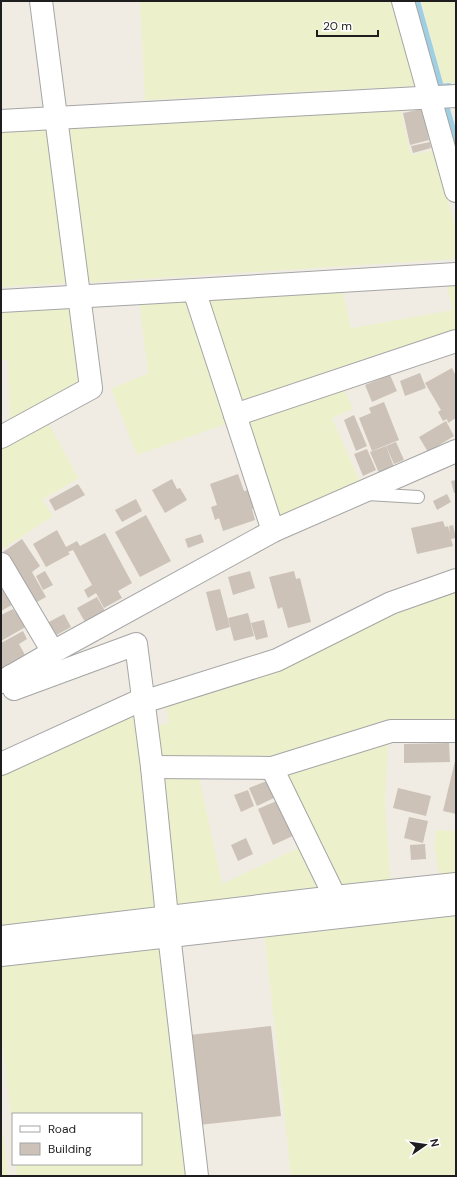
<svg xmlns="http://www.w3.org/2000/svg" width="457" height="1177" font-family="'DM Sans',sans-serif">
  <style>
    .farmland { fill: #ecf1cc }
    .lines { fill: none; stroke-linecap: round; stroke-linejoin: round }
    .stream { stroke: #9fcfe2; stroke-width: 6 }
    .building { fill: #ccc2b8 }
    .lane-casing { stroke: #a5a5a5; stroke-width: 14 }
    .street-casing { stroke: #a5a5a5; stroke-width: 24 }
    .lane { stroke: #fff; stroke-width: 12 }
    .street { stroke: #fff; stroke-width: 22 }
  </style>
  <rect width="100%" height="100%" fill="#f0ece3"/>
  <g class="farmland">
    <polygon points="140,1 392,1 415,86 145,100"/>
    <polygon points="421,1 456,1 456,82 443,83"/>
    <polygon points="400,107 411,155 434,150 456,229 456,259 80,283 67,125"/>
    <polygon points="45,126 50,133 69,283 1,287 1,129"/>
    <polygon points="456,282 456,336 243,407 205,295 342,289 351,328 453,310 446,283"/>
    <polygon points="185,296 232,422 137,455 111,389 148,373 139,300"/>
    <polygon points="72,304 85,384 10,428 8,360 1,360 1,308"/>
    <polygon points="342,385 353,409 332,418 361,484 281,518 272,515 246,416"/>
    <polygon points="47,421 79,478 42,500 53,516 1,550 1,445"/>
    <polygon points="456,587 456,723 261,761 166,760 156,754 154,727 169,723 165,701 400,606"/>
    <polygon points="134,708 161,907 1,931 1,771"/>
    <polygon points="388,741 385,804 391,887 336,887 283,776"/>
    <polygon points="198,772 222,884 303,846 325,888 173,912 157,777"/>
    <polygon points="436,830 456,831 456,880 441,882 434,846"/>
    <polygon points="456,908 456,1176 291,1176 264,930"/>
    <polygon points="162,941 191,1176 17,1176 16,1164 141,1164 141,1114 13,1114 13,1137 1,1029 1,960"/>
    <polygon points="1,1115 8,1176 1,1176"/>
  </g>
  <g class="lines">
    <g class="stream">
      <polyline points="417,1 441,87 449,86"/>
      <polyline points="447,109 456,140"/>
    </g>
  </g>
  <g class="building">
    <polygon points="422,109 429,140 410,145 403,113"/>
    <polygon points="430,142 431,148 413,153 411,146"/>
    <polygon points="452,368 456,376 456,418 448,423 447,419 443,421 438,412 441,410 425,383"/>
    <polygon points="420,373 426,388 405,396 400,381"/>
    <polygon points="390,375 397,391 372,402 365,385"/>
    <polygon points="384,402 399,440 372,451 359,418 371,413 369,408"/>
    <polygon points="354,415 367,446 356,451 344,420"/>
    <polygon points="446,421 454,436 428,452 419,437"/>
    <polygon points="396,442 404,460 394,464 386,446"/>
    <polygon points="386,446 394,467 379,473 370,452"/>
    <polygon points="367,449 376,470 363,476 354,454"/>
    <polygon points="238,474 244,491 248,490 255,509 252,509 255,520 223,531 219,518 215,520 211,507 217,505 210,484"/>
    <polygon points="172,479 177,489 180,488 187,500 165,513 152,490"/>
    <polygon points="456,480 456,493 454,493 451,481"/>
    <polygon points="78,484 85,495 55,511 49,500"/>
    <polygon points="447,494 451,502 437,510 433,501"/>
    <polygon points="136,499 142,511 122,522 115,510"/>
    <polygon points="146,515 171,561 140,577 115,532"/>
    <polygon points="443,521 445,527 448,526 450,533 449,526 453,525 456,538 451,539 453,546 417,554 411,528"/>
    <polygon points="57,530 66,547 77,541 80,546 105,533 132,583 118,591 122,598 104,608 96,593 88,598 84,590 92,585 73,550 68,552 70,554 46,567 33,544"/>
    <polygon points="201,534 204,542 188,548 185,539"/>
    <polygon points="22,539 40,566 32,572 46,597 35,603 22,579 3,552"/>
    <polygon points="45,571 53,585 43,590 36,576"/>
    <polygon points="250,571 255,588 233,595 228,577"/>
    <polygon points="294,571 296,579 300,578 311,622 288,628 282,607 278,609 269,577"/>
    <polygon points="1,588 3,591 7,589 15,603 1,611"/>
    <polygon points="220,589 230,627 216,631 206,592"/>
    <polygon points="97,597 105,611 85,622 77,608"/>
    <polygon points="13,609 16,613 21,610 29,625 1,641 1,615"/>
    <polygon points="248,613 254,636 234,641 228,618"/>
    <polygon points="64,614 71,627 53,637 45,624"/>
    <polygon points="264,620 268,637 256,640 251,623"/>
    <polygon points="23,631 27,639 19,644 25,655 1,669 1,643"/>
    <polygon points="449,743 450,762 404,763 404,744"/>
    <polygon points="455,761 456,761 456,814 443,811"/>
    <polygon points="269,780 276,797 257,806 249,788"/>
    <polygon points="398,788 431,796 426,816 393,808"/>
    <polygon points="248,790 254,806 241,812 234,795"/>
    <polygon points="281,799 297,834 273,845 258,809"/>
    <polygon points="409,817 428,821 423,843 404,838"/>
    <polygon points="246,838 253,854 238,861 231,845"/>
    <polygon points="425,844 426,859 411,860 410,845"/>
    <polygon points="271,1026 281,1116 199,1125 189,1035"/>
  </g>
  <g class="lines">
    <g class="lane-casing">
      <polyline id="lane" points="367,494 418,497"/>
    </g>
    <g class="street-casing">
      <g id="street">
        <polyline points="403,1 456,191"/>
        <polyline points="1,121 456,96"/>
        <polyline points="194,290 456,274"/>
        <polyline points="1,301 194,290 235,415 456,341"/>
        <polyline points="235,415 273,531"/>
        <polyline points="1,437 91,388 41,1"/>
        <polyline points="1,564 53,652"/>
        <polyline points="11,676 14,689 136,644 152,767 167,917 197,1176"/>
        <polyline points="1,682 53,652 273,531 456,451"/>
        <polyline points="143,702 277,660 391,603 456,580"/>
        <polyline points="1,764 143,699"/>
        <polyline points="152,767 272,768 391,731 456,731"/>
        <polyline points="272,768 335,897"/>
        <polyline points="1,937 335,897 456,884"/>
        <polyline points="1,955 456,904"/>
      </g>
    </g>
    <use href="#lane" class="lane"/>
    <use href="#street" class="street"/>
  </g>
  <rect width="457" height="1177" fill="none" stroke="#1e1e1e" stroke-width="4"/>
  <rect x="12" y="1113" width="130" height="52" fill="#ffffff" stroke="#a5a5a5"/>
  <rect x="20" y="1126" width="20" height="6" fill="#ffffff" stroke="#a5a5a5"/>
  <text x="48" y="1133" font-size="12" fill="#1e1e1e">Road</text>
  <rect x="20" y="1143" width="20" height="12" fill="#ccc2b8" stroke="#a5a5a5"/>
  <text x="48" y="1153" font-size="12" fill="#1e1e1e">Building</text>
  <g transform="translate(425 1145) rotate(77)" stroke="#ffffff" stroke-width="3" paint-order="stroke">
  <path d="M0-3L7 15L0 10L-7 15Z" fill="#1e1e1e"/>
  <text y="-6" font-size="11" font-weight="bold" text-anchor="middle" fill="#1e1e1e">N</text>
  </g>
  <path d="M317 30v6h61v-6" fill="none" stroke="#1e1e1e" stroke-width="2"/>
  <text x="323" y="30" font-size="12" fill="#1e1e1e" stroke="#ffffff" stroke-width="3" paint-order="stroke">20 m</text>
</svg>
